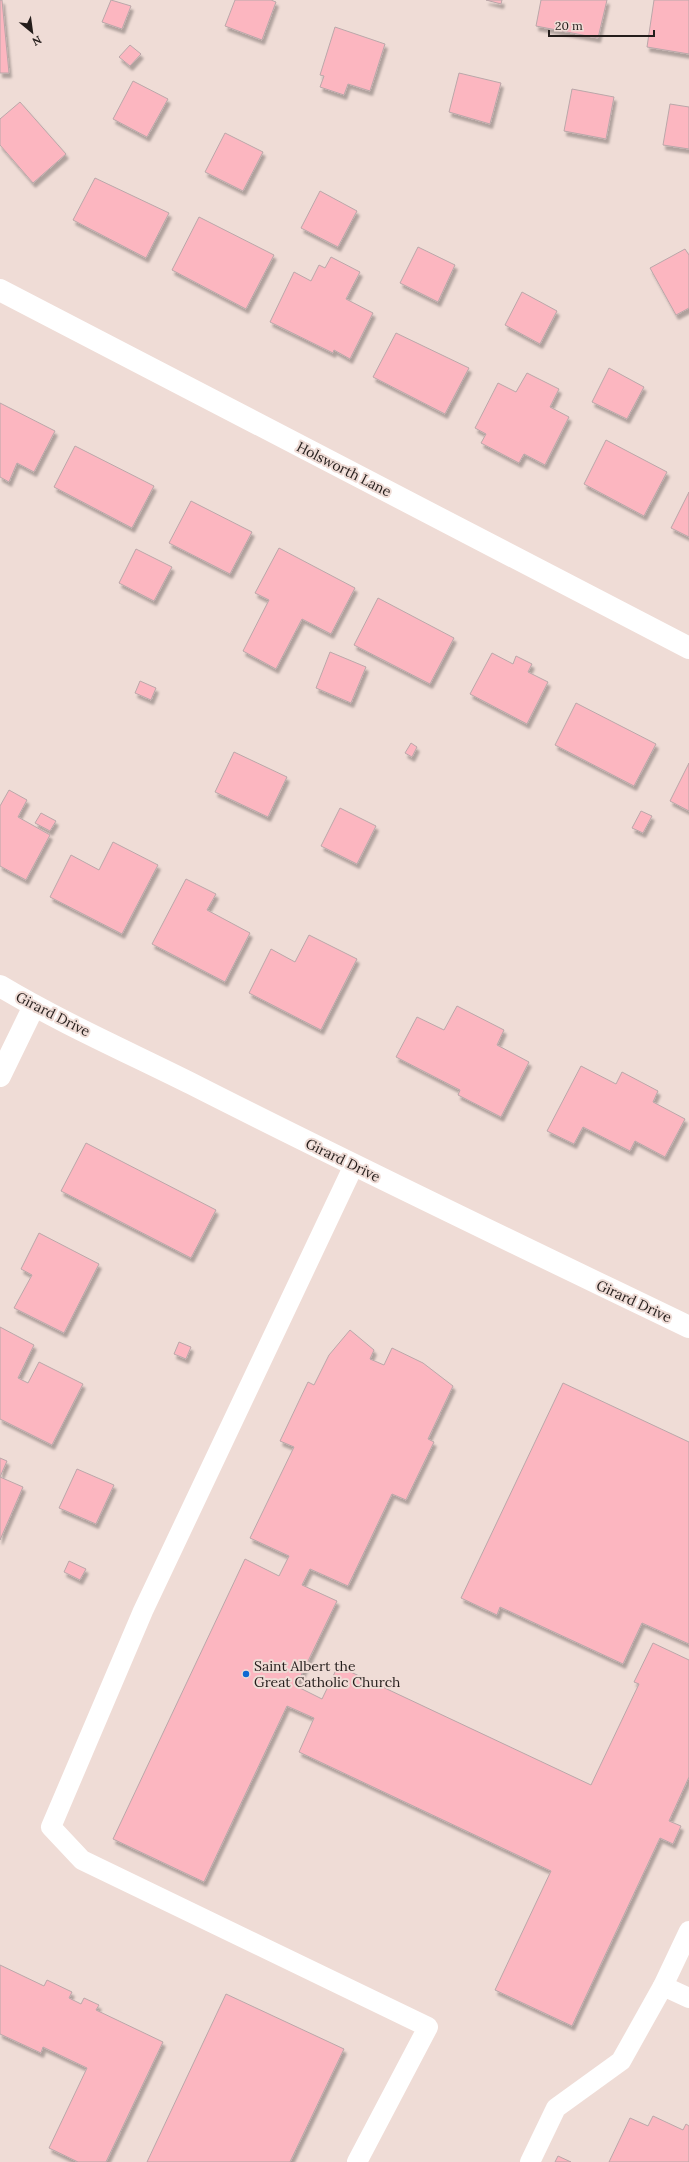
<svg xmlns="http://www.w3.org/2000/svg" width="689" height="2162" font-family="Lora,serif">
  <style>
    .building { fill: #fcb6c0; stroke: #baa7a9; filter: url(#shadow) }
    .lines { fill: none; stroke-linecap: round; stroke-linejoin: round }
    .service { stroke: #fff; stroke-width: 20 }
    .minor { stroke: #fff; stroke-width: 22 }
    .poi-dot { fill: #0f69d2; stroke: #efdcd6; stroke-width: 1.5 }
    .labels { text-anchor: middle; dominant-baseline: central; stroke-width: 4; stroke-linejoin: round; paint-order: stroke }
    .street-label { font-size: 14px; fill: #241d1b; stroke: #efdcd6 }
    .poi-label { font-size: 14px; fill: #241d1b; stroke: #efdcd6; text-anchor: start }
  </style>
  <defs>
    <filter id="shadow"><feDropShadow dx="2.5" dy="4.5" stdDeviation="1" flood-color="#0004"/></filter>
  </defs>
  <rect width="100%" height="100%" fill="#efdcd6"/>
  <g class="building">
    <polygon points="0,0 2,0 9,73 0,73"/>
    <polygon points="111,0 131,6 122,29 102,22"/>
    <polygon points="235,0 271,0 276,2 262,40 225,26"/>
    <polygon points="486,0 502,0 501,4"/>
    <polygon points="541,0 607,0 598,38 536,26"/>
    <polygon points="654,0 689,0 689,54 647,47"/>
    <polygon points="335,27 385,44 370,91 348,84 344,95 320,87 324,76 320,75"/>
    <polygon points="130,45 141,54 130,66 119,57"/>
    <polygon points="459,73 501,83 490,124 449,112"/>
    <polygon points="133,81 168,99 147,137 113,119"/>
    <polygon points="572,89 614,97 606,139 564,131"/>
    <polygon points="20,102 66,154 33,183 0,145 0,119"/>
    <polygon points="670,104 689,107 689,149 663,145"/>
    <polygon points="225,133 263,152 243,191 205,172"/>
    <polygon points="95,178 169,213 146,258 73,220"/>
    <polygon points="320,191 357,211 338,247 301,228"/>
    <polygon points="199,217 274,255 246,309 172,270"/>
    <polygon points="418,247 455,265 438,302 400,283"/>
    <polygon points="685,249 689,255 689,308 676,315 650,268"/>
    <polygon points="331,257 360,272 346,299 373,313 350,359 334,350 333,353 270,322 294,272 311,281 319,265 325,268"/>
    <polygon points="522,292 557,311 540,344 505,325"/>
    <polygon points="396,333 469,368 445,414 373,377"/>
    <polygon points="609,368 644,387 627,419 592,402"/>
    <polygon points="527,373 559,389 550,407 569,417 545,465 524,454 519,463 481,443 486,434 475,428 498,383 516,392"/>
    <polygon points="0,403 55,431 34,472 17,463 9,482 0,477"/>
    <polygon points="606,440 667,472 644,516 584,484"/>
    <polygon points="75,446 154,486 132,528 54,487"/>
    <polygon points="689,492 689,537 671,528"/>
    <polygon points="191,501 252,532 230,574 169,543"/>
    <polygon points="279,548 355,588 331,634 302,619 276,669 243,651 269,600 255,593"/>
    <polygon points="136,549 172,567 154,601 119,583"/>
    <polygon points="378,598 454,638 430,684 354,645"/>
    <polygon points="330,652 366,667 351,703 316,688"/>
    <polygon points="492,653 513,664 516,656 532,664 528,672 548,682 527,724 470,694"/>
    <polygon points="140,681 156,688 151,700 135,693"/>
    <polygon points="576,703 656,744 634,786 555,745"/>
    <polygon points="411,743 417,747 412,757 405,753"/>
    <polygon points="234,752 287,777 268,817 215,792"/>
    <polygon points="689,763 689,811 670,801"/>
    <polygon points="9,790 27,800 18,817 50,835 26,880 0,866 0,806"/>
    <polygon points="340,808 376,826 357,864 321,846"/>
    <polygon points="641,811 652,816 643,833 632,828"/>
    <polygon points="41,813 56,821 50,831 35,823"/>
    <polygon points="113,842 158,865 122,934 50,897 71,855 99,870"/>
    <polygon points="186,879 216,894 207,910 250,933 225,982 152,944"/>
    <polygon points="309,935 357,959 321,1030 249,993 271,949 295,962"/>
    <polygon points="457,1006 504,1030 497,1045 529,1062 501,1117 458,1095 460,1090 396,1057 417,1017 444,1030"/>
    <polygon points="581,1066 616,1084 622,1072 658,1091 653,1102 685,1119 665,1157 635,1141 630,1151 583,1127 574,1144 547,1131"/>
    <polygon points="86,1143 216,1210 191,1258 61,1191"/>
    <polygon points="39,1233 99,1264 64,1333 14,1308 32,1275 21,1269"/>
    <polygon points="0,1327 34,1345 18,1378 28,1383 39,1362 83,1384 52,1445 0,1419"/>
    <polygon points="350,1330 374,1350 370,1359 384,1365 392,1348 423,1363 453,1386 428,1439 434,1442 406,1500 392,1494 348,1586 310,1569 302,1585 337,1601 296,1686 322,1699 338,1666 591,1785 639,1684 634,1682 653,1643 689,1660 689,1777 669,1821 681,1826 673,1844 660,1838 572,2026 495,1990 551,1871 299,1752 314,1718 287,1706 204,1882 113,1839 245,1559 279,1576 289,1556 250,1538 294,1447 280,1441 308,1382 314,1385 329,1355"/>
    <polygon points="179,1342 191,1347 186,1359 174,1354"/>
    <polygon points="563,1383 689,1442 689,1644 642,1623 623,1664 500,1607 497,1615 461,1598"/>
    <polygon points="0,1458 7,1461 0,1477 23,1487 0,1540"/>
    <polygon points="77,1469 114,1485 96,1524 59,1508"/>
    <polygon points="69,1561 86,1569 80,1580 64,1572"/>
    <polygon points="0,1965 44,1986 47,1980 72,1992 69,1998 81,2004 84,1998 99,2005 96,2010 163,2042 106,2162 78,2162 49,2148 87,2068 43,2047 41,2053 0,2034"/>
    <polygon points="226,1994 344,2049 290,2162 147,2162"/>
    <polygon points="653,2116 683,2130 686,2124 689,2126 689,2162 609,2162 630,2118 648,2126"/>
    <polygon points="558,2156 571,2162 555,2162"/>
  </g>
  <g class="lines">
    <g class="service">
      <polyline points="354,1165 143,1611 51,1827 82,1860 428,2027 357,2162"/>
      <polyline points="689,1931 663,1986 689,1998"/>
      <polyline points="530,2162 556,2108 621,2061 663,1986"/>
    </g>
    <g class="minor">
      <polyline points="0,290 689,648"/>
      <path d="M0,986C62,1023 128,1052 192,1084C357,1168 523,1247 689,1327"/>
      <polyline points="0,1076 34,1006"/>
    </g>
  </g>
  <circle class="poi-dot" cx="246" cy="1674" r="4"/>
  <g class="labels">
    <g class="street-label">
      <text transform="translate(344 469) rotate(27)">Holsworth Lane</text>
      <text transform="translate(53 1014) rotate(27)">Girard Drive</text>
      <text transform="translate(343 1160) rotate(26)">Girard Drive</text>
      <text transform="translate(634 1301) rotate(25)">Girard Drive</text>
    </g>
    <g class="poi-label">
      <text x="254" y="1666">Saint Albert the<tspan x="254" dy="16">Great Catholic Church</tspan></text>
    </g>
  </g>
  <g transform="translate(32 32) rotate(151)" stroke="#efdcd6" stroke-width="3" paint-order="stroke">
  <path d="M0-3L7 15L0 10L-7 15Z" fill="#241d1b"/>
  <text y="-6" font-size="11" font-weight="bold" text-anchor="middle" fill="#241d1b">N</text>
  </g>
  <path d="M549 30v6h105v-6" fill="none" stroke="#241d1b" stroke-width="2"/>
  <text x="555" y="30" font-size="12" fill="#241d1b" stroke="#efdcd6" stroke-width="3" paint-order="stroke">20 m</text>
</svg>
